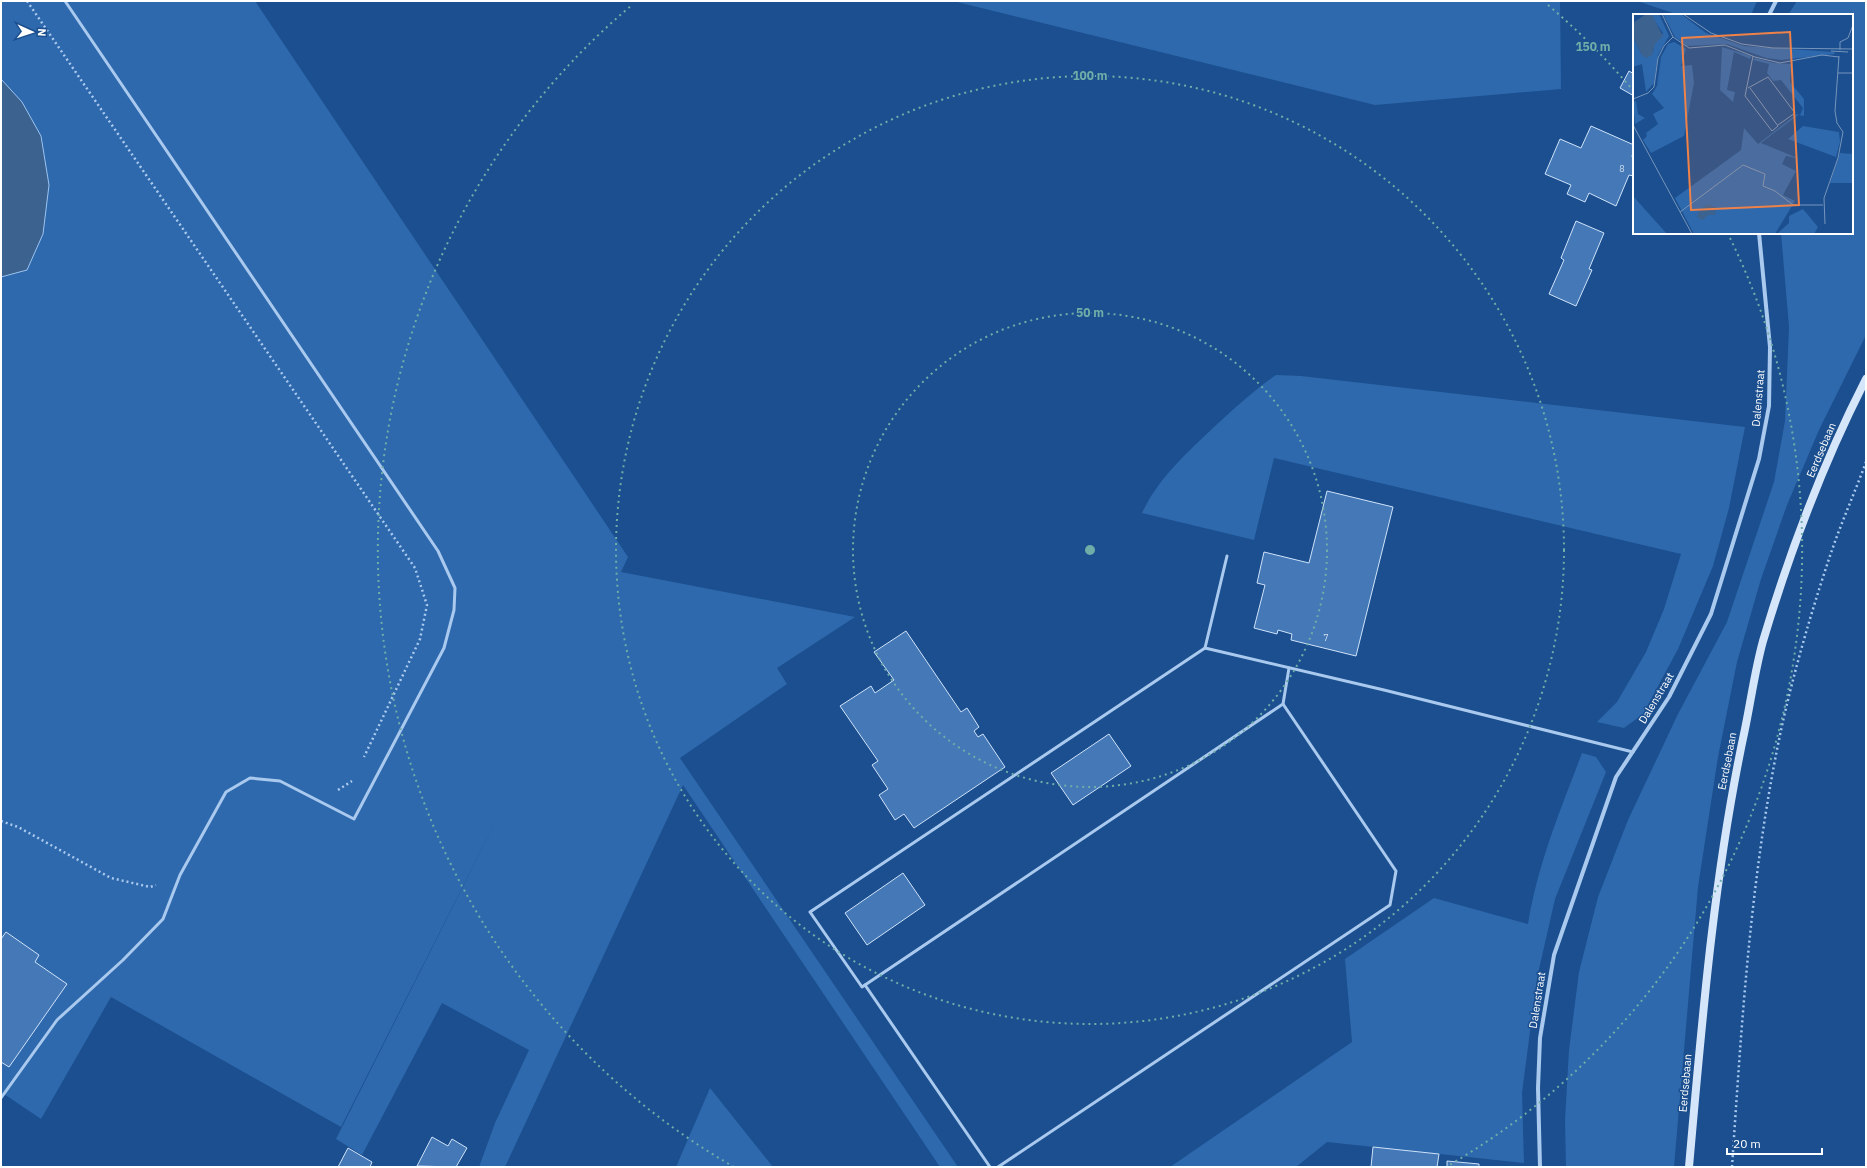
<svg xmlns="http://www.w3.org/2000/svg" width="1867" height="1168" font-family="'IBM Plex Sans',sans-serif">
  <style>
    .green { fill: #2e69ad }
    .water { fill: #3c6290; stroke: #9cc4f0 }
    .building { fill: #4478b7; stroke: #cfe3fa }
    .lines { fill: none; stroke-linecap: round; stroke-linejoin: round }
    .path { stroke: #a9c9ee; stroke-width: 2.5; stroke-dasharray: 2 3; stroke-linecap: butt }
    .service { stroke: #a9c9ee; stroke-width: 3 }
    .minor { stroke: #a9c9ee; stroke-width: 4 }
    .secondary { stroke: #d6e6fa; stroke-width: 8 }
    .ring { fill: none; stroke: #6fada8; stroke-width: 2; stroke-dasharray: 2 4 }
    .labels { text-anchor: middle; dominant-baseline: central; stroke-width: 3; stroke-linejoin: round; paint-order: stroke }
    .number-label { font-size: 9px; fill: #d0dded }
    .street-label { font-size: 11px; fill: #fff; stroke: #1b4f8f }
    .inset-road { fill: none; stroke: #7695bc; stroke-width: 1 }
    .view { fill: #ee8249; fill-opacity: 0.15; stroke: #ee8249; stroke-width: 2 }
    .inset-edge { fill: none; stroke: #fff; stroke-width: 2 }
    .centre { fill: #6fada8; stroke: #1b4f8f; stroke-width: 2 }
    .ring-label { font-size: 12px; text-anchor: middle; font-weight: bold; fill: #6fada8; stroke: #1b4f8f; stroke-width: 3; stroke-linejoin: round; paint-order: stroke }
  </style>
  <rect width="100%" height="100%" fill="#1b4f8f"/>
  <g class="green">
    <polygon points="1,1 255,1 628,557 621,572 855,617 777,668 787,684 680,758 958,1167 940,1167 683,785 505,1167 479,1167 495,1123 529,1050 442,1003 362,1155 336,1139 504,805 341,1127 111,997 41,1119 1,1092"/>
    <polygon points="953,1 1560,1 1561,89 1375,105"/>
    <polygon points="1637,1 1757,1 1751,15 1679,15"/>
    <polygon points="1797,1 1866,1 1866,335 1819,430 1787,505 1761,579 1737,662 1718,757 1698,887 1674,1167 1566,1167 1565,1120 1569,1050 1579,972 1598,897 1628,820 1678,714 1727,622 1774,482 1785,421 1789,327 1781,233 1852,233 1852,15 1788,15"/>
    <path d="M1276,375L1301,376L1745,427L1729,508L1713,566L1678,649L1643,714L1624,728L1597,722L1617,702L1646,652L1664,609L1681,554L1274,458L1254,540L1142,513C1159,477 1187,453 1215,426C1235,408 1254,390 1276,375Z"/>
    <path d="M1582,753L1596,757L1606,772L1555,899L1537,978L1522,1093L1524,1163L1327,1142L1296,1167H1170L1352,1042L1345,959L1434,898L1528,924C1538,863 1560,811 1582,753Z"/>
    <polygon points="710,1088 773,1167 676,1167"/>
  </g>
  <polygon class="water" points="1,79 22,102 41,136 49,185 43,234 27,270 1,277"/>
  <g class="building">
    <polygon points="1629,71 1634,74 1634,96 1620,88"/>
    <polygon points="1591,126 1634,145 1632,157 1634,158 1634,176 1629,175 1616,206 1589,193 1585,202 1567,194 1571,185 1545,174 1560,139 1581,148"/>
    <polygon points="1576,221 1604,233 1589,269 1592,270 1576,306 1549,294 1564,260 1561,258"/>
    <polygon points="1327,491 1393,507 1356,656 1291,640 1292,634 1278,630 1277,634 1254,628 1265,585 1257,583 1264,552 1309,563"/>
    <polygon points="906,631 961,712 967,708 979,727 974,731 978,737 983,734 1005,767 914,828 904,814 895,820 879,795 888,789 872,765 878,761 840,706 871,686 875,693 894,680 874,652"/>
    <polygon points="1109,734 1131,766 1073,805 1051,773"/>
    <polygon points="903,873 925,905 867,945 845,913"/>
    <polygon points="6,932 39,955 35,962 67,984 9,1067 1,1062 1,939"/>
    <polygon points="432,1137 448,1146 452,1139 467,1148 456,1167 417,1166"/>
    <polygon points="1373,1147 1439,1154 1437,1167 1371,1167"/>
    <polygon points="348,1148 372,1162 370,1167 338,1167"/>
    <polygon points="1447,1161 1479,1164 1479,1167 1447,1167"/>
  </g>
  <g class="lines">
    <g class="path">
      <polyline points="27,1 415,568 427,605 420,639 364,757"/>
      <polyline points="338,790 352,781"/>
      <polyline points="1,821 18,827 111,878 150,887 156,885"/>
      <path d="M1732,1167C1742,1018 1751,867 1783,721C1796,664 1813,606 1832,550C1842,521 1855,492 1866,462"/>
    </g>
    <g class="service">
      <polyline points="1205,648 1227,556"/>
      <polyline points="1283,704 862,987 810,912 1205,648 1384,690 1633,752"/>
      <polyline points="865,985 990,1167"/>
      <polyline points="1,1098 57,1020 123,960 163,919 180,875 226,792 250,778 280,781 354,819 444,648 454,610 455,588 438,551 65,1"/>
      <polyline points="998,1167 1390,905 1396,871 1283,704 1289,668"/>
    </g>
    <g class="minor">
      <polyline points="1769,15 1776,1"/>
      <polyline points="1540,1167 1538,1088 1540,1038 1554,955 1616,777 1669,697 1711,614 1759,459 1769,406 1770,347 1759,233"/>
    </g>
    <path class="secondary" d="M1689,1167C1702,1020 1714,873 1745,729C1751,700 1755,670 1763,641C1790,551 1823,463 1866,379"/>
  </g>
  <g class="ring">
    <circle cx="1090" cy="550" r="237"/>
    <circle cx="1090" cy="550" r="474"/>
    <path d="M734 1167A712 712 0 0 1 632 5M1548 5A712 712 0 0 1 1631 88M1730 238A712 712 0 0 1 1446 1167"/>
  </g>
  <g class="labels">
    <g class="number-label">
      <text x="1622" y="168">8</text>
      <text x="1326" y="637">7</text>
    </g>
    <g class="street-label">
      <text transform="translate(1758 398) rotate(-85)">Dalenstraat</text>
      <text transform="translate(1821 450) rotate(-67)">Eerdsebaan</text>
      <text transform="translate(1656 698) rotate(-59)">Dalenstraat</text>
      <text transform="translate(1727 761) rotate(-79)">Eerdsebaan</text>
      <text transform="translate(1537 1000) rotate(-81)">Dalenstraat</text>
      <text transform="translate(1685 1083) rotate(-85)">Eerdsebaan</text>
    </g>
  </g>
  <g transform="translate(1633 14)">
    <rect width="220" height="220" fill="#1b4f8f"/>
    <path d="M17,0H26L36,22L25,41L21,69L13,78L9,50L0,53V23L9,41L21,36V30L30,19ZM30,0H48L73,19L111,32L201,38L202,40L148,46L133,44L94,30L54,32L42,23ZM41,28L53,35L48,52L59,51L61,69L51,122L18,139L10,126L14,122L13,119L25,110L20,100L31,94L19,80L24,72L28,43L35,30ZM89,33L118,42L117,45L101,38L94,76L102,78L100,88L87,76ZM122,44L141,49L158,50L157,68L171,85V102L165,101L128,129L167,145L153,142L149,150L163,157L150,181L162,187L142,220H61L42,184L108,136L111,114L125,130L164,100L167,101L170,94L148,66L140,67L134,59L136,50L120,46ZM3,87L5,100L12,104L2,110L0,88ZM170,112L206,118L207,128L203,143L155,125ZM207,139L220,140V169H197ZM0,182L34,220H0ZM170,195L185,213L181,220H144L156,209V202Z" fill="#2e69ad"/>
    <path d="M13,0L19,1L30,22L22,30L19,41L13,44L9,41L0,23V9ZM75,191L83,193L82,201H75L70,206L64,203L66,196Z" fill="#3c6290"/>
    <path class="inset-road" d="M29,0L40,23L56,34L92,31L122,43L147,49L189,41L206,43M50,0L78,19L109,30L140,34L220,35M207,36V28L215,24L220,11M198,37L215,38M206,42L202,97L204,109L210,118M205,59H220M115,74L135,63L162,99L145,111M117,74L145,112L139,117L112,82L120,42M0,85L15,79L21,73L25,44L31,32L40,23M0,111L59,220M47,198L110,151L132,160L130,172L142,177L160,191H190M192,210L191,184L205,144L210,118"/>
    <path class="view" d="M157,18L166,191L58,196L49,24Z"/>
    <rect width="220" height="220" class="inset-edge"/>
  </g>
  <circle cx="1090" cy="550" r="6" class="centre"/>
  <g class="ring-label">
    <text x="1593" y="51">150 m</text>
    <text x="1090" y="80">100 m</text>
    <text x="1090" y="317">50 m</text>
  </g>
  <rect width="1867" height="1168" fill="none" stroke="#ffffff" stroke-width="4"/>
  <g transform="translate(32 32) rotate(93)" stroke="#1b4f8f" stroke-width="3" paint-order="stroke">
  <path d="M0-3L7 15L0 10L-7 15Z" fill="#ffffff"/>
  <text y="-6" font-size="11" font-weight="bold" text-anchor="middle" fill="#ffffff">N</text>
  </g>
  <path d="M1727 1148v6h95v-6" fill="none" stroke="#ffffff" stroke-width="2"/>
  <text x="1733" y="1148" font-size="12" fill="#ffffff" stroke="#1b4f8f" stroke-width="3" paint-order="stroke">20 m</text>
</svg>
